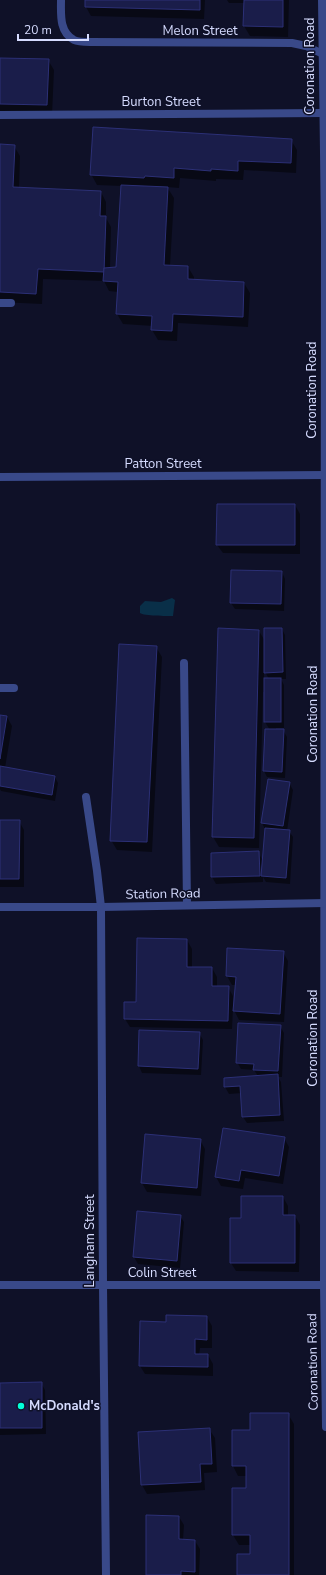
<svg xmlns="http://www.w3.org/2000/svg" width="326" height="1575" font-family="'Nunito Sans',sans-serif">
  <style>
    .water { fill: #092f48 }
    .shadow { fill: #0007; fill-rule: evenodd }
    .building { fill: #1a1d4a; stroke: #2c3076 }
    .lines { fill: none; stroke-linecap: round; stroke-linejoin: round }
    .service { stroke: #394989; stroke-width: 8 }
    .minor { stroke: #394989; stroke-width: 8 }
    .poi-dot { fill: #02ffd9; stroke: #0f1128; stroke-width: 1.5 }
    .labels { text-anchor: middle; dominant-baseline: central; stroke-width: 3; stroke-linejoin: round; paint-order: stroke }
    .street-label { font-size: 13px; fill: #d6dcff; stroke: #0f1128 }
    .poi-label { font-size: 13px; font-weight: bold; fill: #d6dcff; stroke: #0f1128; text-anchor: start }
  </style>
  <rect width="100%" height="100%" fill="#0f1128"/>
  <path class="water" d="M172,598L175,600L173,616C167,616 144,616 140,613V606L145,601L161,602Z"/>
  <g class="shadow">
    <polygon points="86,0 205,0 204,19 91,16 86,7"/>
    <polygon points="227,0 289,0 288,37 250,36 244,26 245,3 229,3"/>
    <polygon points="0,59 48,60 54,70 52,115 0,114"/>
    <polygon points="291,140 297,150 296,173 244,170 243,180 216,179 216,181 180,178 179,188 167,187 174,198 170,266 188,267 194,277 194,280 244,283 250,293 248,327 178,323 177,341 158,340 152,330 153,326 123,324 117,314 118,292 109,291 104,281 43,279 42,304 0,302 0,145 14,146 20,156 19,188 101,192 106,202 106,218 111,227 110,268 117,268 122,186 97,185 91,174"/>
    <polygon points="295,505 300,514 300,554 223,553 217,545"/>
    <polygon points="282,572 285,579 284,611 235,609 231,603"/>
    <path d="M282,629L285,635L286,679H281L284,685V728H276V730H283L287,737L285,778L267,777L264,771L270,730L265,722V692H263L259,848L219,847L213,837L259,631L265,641ZM264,670L269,679H264Z"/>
    <polygon points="156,647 162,657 152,852 117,850 111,840"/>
    <polygon points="0,716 7,717 12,726 5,768 55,777 58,783 55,801 1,791 0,789"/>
    <polygon points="289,783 293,790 287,831 289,831 293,837 290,884 266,882 263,877 263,882 216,884 212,877 258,852 263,861 265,829 262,823"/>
    <polygon points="0,821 19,821 24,830 24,887 0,887"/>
    <polygon points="187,940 192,949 192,968 212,968 217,977 217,987 228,987 233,996 233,1004 235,1004 236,985 232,985 227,976 228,949 283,952 288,961 284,1022 239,1020 233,1008 232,1029 130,1027 125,1019"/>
    <polygon points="280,1026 284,1033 282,1077 278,1077 281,1082 284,1121 247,1123 243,1117 242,1093 229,1094 225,1087 225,1079 258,1076 254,1070 241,1069 237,1062"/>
    <polygon points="140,1031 199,1033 203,1040 201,1075 142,1073 139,1066"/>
    <polygon points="284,1138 289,1147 283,1184 245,1178 243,1189 221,1186 216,1177"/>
    <polygon points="200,1140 205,1149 201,1196 147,1192 142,1183"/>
    <polygon points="283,1197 288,1206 288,1216 295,1216 300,1225 299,1272 236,1271 231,1263 242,1219"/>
    <polygon points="138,1212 180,1216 184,1222 180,1268 138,1264 134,1257"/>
    <polygon points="207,1317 212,1326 212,1348 200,1348 199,1355 208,1355 213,1364 213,1376 145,1374 140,1366"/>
    <polygon points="41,1383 45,1390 46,1434 0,1435 0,1384"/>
    <polygon points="288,1414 294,1424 294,1575 238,1575 251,1555 251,1545 239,1545 233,1535 233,1489 247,1489 247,1476 238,1476 233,1466 233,1431 252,1431"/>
    <polygon points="209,1429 215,1438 217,1472 204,1473 205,1490 147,1494 142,1485"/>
    <polygon points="179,1517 184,1525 183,1540 195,1541 200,1549 199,1575 147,1575"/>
  </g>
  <g class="building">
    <polygon points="85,0 200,0 200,10 85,7"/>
    <polygon points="244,0 283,0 283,27 243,26"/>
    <polygon points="0,58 49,59 47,105 0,104"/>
    <polygon points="93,127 292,139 291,163 238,161 238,171 211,169 211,171 174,168 174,178 145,176 144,178 90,175"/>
    <polygon points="0,144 15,145 13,187 101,191 100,216 106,216 104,272 38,269 36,294 0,292"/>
    <polygon points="121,185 168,187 164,265 188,266 188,279 244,282 243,317 173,314 172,331 151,330 152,316 116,314 118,282 103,281 104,268 116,267"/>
    <polygon points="217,504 295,504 295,545 216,545"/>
    <polygon points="231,570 282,571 281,604 230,603"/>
    <polygon points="218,628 259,630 254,838 212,837"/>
    <polygon points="264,628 282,628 283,672 264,673"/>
    <polygon points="119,644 157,646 147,842 110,841"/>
    <rect x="264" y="678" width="17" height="44"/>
    <polygon points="0,715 7,716 0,759"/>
    <polygon points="265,729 284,729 282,772 263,771"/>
    <polygon points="0,766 55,776 52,795 0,786"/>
    <polygon points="268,779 290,782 283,826 261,823"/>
    <polygon points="0,820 20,820 19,879 0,879"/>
    <polygon points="265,828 290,830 286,878 261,876"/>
    <polygon points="259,851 260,876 211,877 211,853"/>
    <polygon points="137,938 187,939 187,967 212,967 212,986 229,986 228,1021 124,1019 124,1002 136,1002"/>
    <polygon points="227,948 284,951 280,1014 233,1011 236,977 226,976"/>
    <polygon points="238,1023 281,1025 278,1071 253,1070 254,1064 236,1063"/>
    <polygon points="139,1030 200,1032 198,1069 138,1066"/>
    <polygon points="278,1074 280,1115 242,1117 240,1086 224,1087 224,1078"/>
    <polygon points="223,1128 285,1137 279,1176 241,1170 239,1181 215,1177"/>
    <polygon points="145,1134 201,1139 197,1188 141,1183"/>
    <polygon points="241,1196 283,1196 283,1215 295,1215 295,1263 230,1263 230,1218 241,1218"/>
    <polygon points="137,1211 181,1215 177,1261 133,1257"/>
    <polygon points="166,1315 207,1316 207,1340 195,1339 195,1354 208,1354 208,1367 139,1366 140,1321 166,1322"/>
    <polygon points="42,1382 42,1428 0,1428 0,1383"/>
    <polygon points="250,1413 289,1413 289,1575 237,1575 237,1554 250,1554 250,1535 232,1535 232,1488 246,1488 246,1466 232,1466 232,1430 250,1430"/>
    <polygon points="210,1428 212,1464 200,1464 201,1482 141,1485 138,1432"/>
    <polygon points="146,1515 179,1516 179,1539 195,1540 195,1572 181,1571 181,1575 146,1575"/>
  </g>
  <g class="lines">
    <g class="service">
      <polyline points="0,303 11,303"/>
      <polyline points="184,663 187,905"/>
      <polyline points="0,688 14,688"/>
      <polyline points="86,797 97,871 101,907"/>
    </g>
    <g class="minor">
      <path d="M61,0C61,14 59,32 74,40C78,42 85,42 90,42L292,43L306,46L325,55"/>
      <polyline points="322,0 325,229 324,1285 326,1427"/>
      <polyline points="0,115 323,113"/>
      <polyline points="0,477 326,475"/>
      <polyline points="0,907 101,907 326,903"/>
      <polyline points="101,907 103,1285 106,1575"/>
      <polyline points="0,1285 324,1285"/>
    </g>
  </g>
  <circle class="poi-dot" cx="21" cy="1406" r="4"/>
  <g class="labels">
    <g class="street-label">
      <text x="200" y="31">Melon Street</text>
      <text transform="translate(310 66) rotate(-90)">Coronation Road</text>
      <text x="161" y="102">Burton Street</text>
      <text transform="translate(312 390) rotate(-90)">Coronation Road</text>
      <text x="163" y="464">Patton Street</text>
      <text transform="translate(313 714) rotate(-90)">Coronation Road</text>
      <text transform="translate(163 894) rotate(-1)">Station Road</text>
      <text transform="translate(313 1038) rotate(-90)">Coronation Road</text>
      <text transform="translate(90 1241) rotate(-90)">Langham Street</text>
      <text x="162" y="1273">Colin Street</text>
      <text transform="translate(313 1362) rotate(-91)">Coronation Road</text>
    </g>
    <g class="poi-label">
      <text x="29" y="1406">McDonald's</text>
    </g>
  </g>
  <path d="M18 34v6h70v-6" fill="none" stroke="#d6dcff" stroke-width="2"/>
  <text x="24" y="34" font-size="12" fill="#d6dcff" stroke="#0f1128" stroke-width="3" paint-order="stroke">20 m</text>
</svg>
